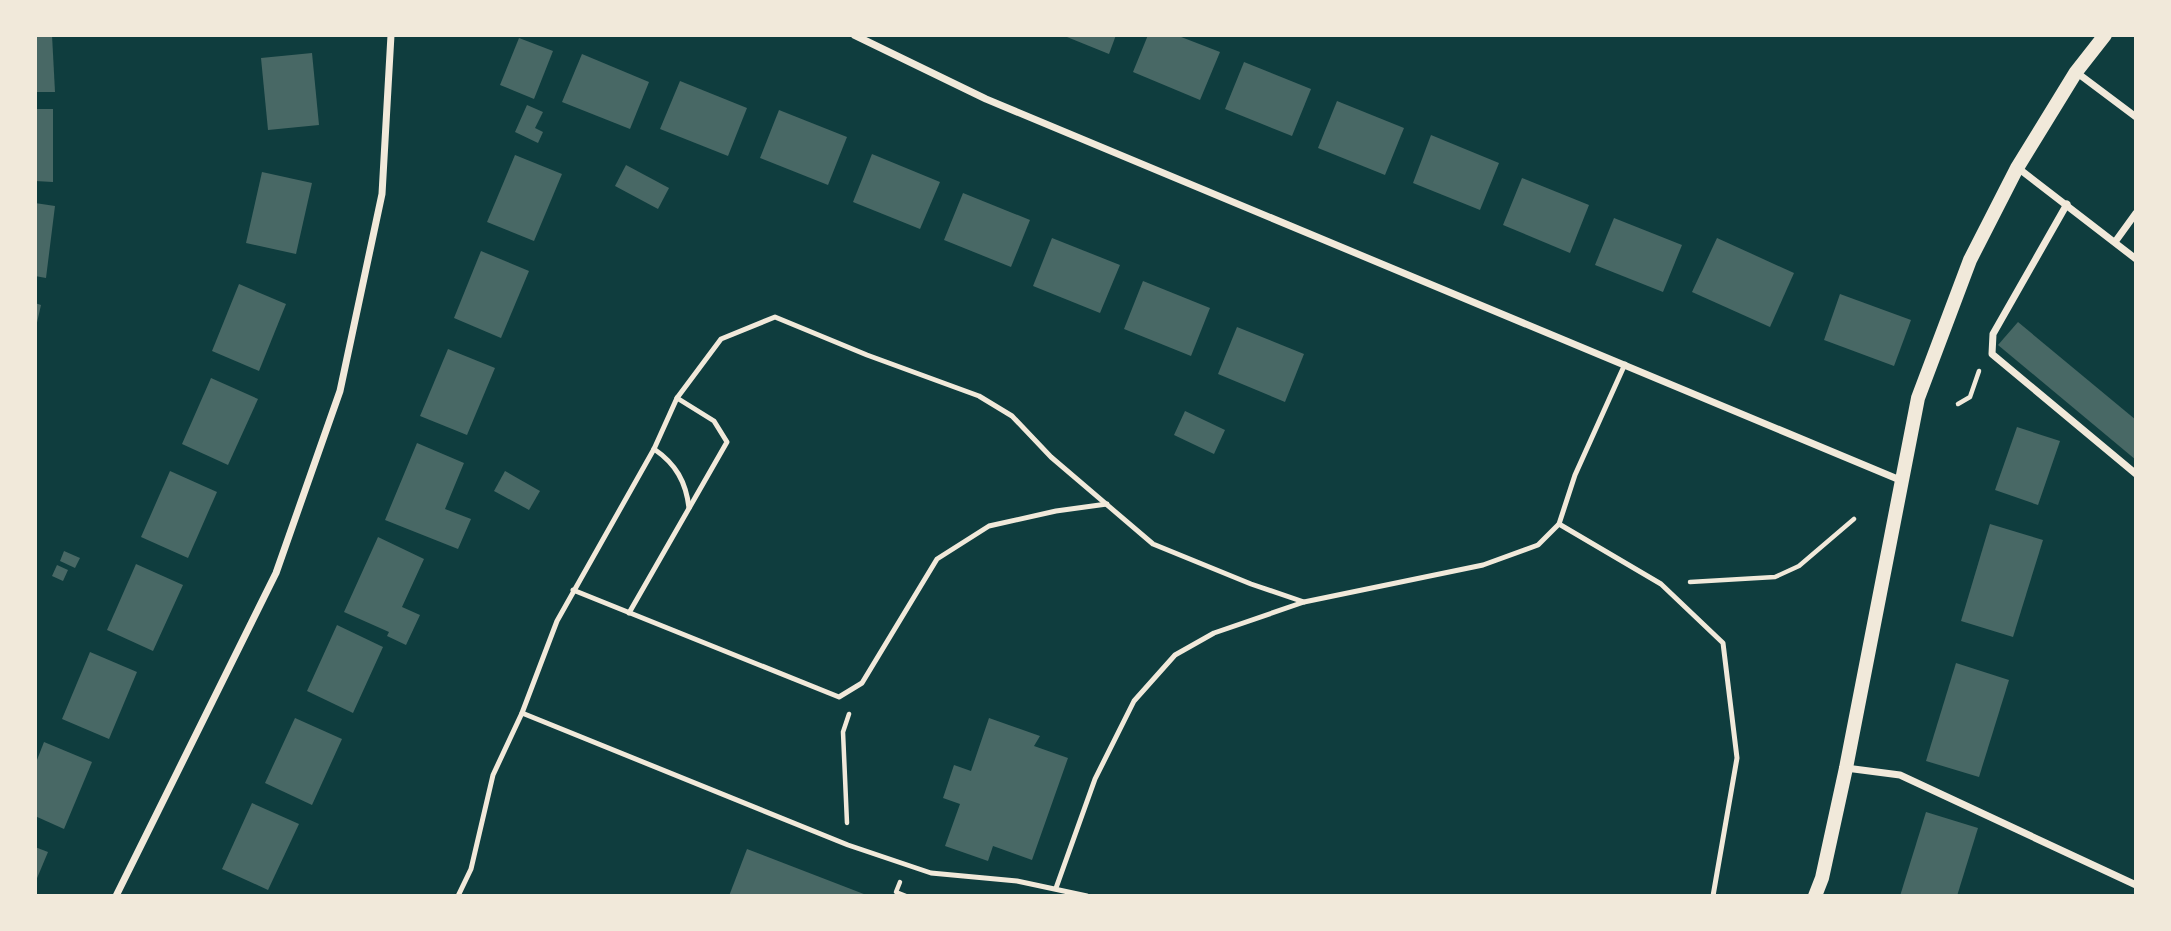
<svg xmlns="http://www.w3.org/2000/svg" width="2171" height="931" font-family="Commissioner,sans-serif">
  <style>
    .building { fill: #486865 }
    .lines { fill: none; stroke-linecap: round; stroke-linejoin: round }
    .path { stroke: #f1e9da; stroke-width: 4.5 }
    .service { stroke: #f1e9da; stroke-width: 5 }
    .minor { stroke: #f1e9da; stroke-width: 7 }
    .secondary { stroke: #f1e9da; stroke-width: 14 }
  </style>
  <rect width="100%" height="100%" fill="#0f3d3e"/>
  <g class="building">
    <polygon points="35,35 52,35 55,92 35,92"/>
    <polygon points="1062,35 1116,35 1109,54"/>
    <polygon points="1148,35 1176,35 1220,52 1200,100 1133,72"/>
    <polygon points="519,38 553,51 534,99 500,85"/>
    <polygon points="312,53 319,125 268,130 261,58"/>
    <polygon points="582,54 649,82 630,129 562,102"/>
    <polygon points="1244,62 1311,89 1292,136 1225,109"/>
    <polygon points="680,81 747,108 728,156 660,129"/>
    <polygon points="1337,101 1404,128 1385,175 1318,148"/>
    <polygon points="527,105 543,112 535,128 543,132 538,143 515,132"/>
    <polygon points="35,109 53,109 53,182 35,181"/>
    <polygon points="779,110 847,137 828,185 760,158"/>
    <polygon points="1431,135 1499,163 1480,210 1413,183"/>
    <polygon points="872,154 940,182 920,229 853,202"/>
    <polygon points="515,155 562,174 534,241 487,222"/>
    <polygon points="626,165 669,188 658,209 615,186"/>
    <polygon points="262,172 312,183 296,254 246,243"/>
    <polygon points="1522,178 1589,205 1570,253 1503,225"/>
    <polygon points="963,193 1030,220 1011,267 944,240"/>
    <polygon points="35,203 55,206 46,278 35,276"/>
    <polygon points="1614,218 1682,245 1663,292 1595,265"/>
    <polygon points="1052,238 1120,265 1100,313 1033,286"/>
    <polygon points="1717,238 1794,273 1770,327 1692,292"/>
    <polygon points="481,251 529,271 501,338 454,318"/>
    <polygon points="1143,281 1210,308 1191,356 1124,329"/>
    <polygon points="239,284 286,304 259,371 212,351"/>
    <polygon points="1840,294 1911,320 1894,366 1824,340"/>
    <polygon points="35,303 41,305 36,327 35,327"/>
    <polygon points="2018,322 2136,420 2136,460 1998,345"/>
    <polygon points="1237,327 1304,354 1285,402 1218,374"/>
    <polygon points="448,349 495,368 467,435 420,416"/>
    <polygon points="211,378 258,399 228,465 182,444"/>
    <polygon points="1185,411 1225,430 1214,454 1174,435"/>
    <polygon points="2017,427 2060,441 2038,505 1995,490"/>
    <polygon points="417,443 464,463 445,509 471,519 458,549 385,520"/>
    <polygon points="170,471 217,492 188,558 141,537"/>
    <polygon points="505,471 540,491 529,510 494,491"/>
    <polygon points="1990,524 2043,540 2013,637 1961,621"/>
    <polygon points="378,537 424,559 402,607 420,615 406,645 387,636 389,632 344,612"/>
    <polygon points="64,551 80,558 75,568 60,561"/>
    <polygon points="136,564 183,585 153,651 107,630"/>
    <polygon points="57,565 68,570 63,581 52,576"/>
    <polygon points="337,625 383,647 353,713 307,691"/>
    <polygon points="90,652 137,672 109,739 62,719"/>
    <polygon points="1956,663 2009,680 1979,777 1926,761"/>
    <polygon points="295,718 342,739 312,805 265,783"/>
    <polygon points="989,718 1040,736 1034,746 1068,758 1032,860 993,846 988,861 945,846 960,804 943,798 954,765 971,771"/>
    <polygon points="44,742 92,762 64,829 35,816 35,765"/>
    <polygon points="252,803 299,824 268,890 222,869"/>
    <polygon points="1926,812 1978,828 1957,896 1900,896"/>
    <polygon points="35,847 48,852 35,883"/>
    <polygon points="747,849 869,896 729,896"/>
  </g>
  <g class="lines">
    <g class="path">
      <polyline points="1958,404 1970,397 1979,371"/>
      <polyline points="1690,582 1775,577 1799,566 1854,519"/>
      <polyline points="847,823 843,732 849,714"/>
      <polyline points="900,882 896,892 906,896"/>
    </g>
    <g class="service">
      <path d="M654,449C676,464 686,482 689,508"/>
      <polyline points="1559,524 1661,584 1723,643 1737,758 1713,896"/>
      <polyline points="573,590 839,697 862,683 937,559 989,526 1056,511 1107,504"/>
      <polyline points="629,613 727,442 714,421 677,398"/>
      <polyline points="522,713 848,845 931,873 1017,881 1087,896"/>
      <polyline points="1056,888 1095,779 1134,701 1175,655 1214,633 1304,602 1483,565 1538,545 1559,524 1575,475 1625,364"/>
      <polyline points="458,896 471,869 493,775 522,713 557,621 654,449 677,398 721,339 775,317 867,355 979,396 1012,416 1051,457 1153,544 1251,584 1304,602"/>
    </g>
    <g class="minor">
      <polyline points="854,35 986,99 1900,480"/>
      <polyline points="2076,72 2136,117"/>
      <polyline points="2018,168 2136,259"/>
      <polyline points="2067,204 1993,334 1992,354 2136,474"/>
      <polyline points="2115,242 2136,213"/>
      <polyline points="1846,768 1900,775 2136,885"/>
      <polyline points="116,896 276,573 340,391 382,194 391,35"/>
    </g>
    <polyline class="secondary" points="1815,896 1822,878 1846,768 1918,398 1970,260 2017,168 2076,72 2105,35"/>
  </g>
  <rect width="2171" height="931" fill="none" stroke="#f1e9da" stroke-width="74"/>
</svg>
